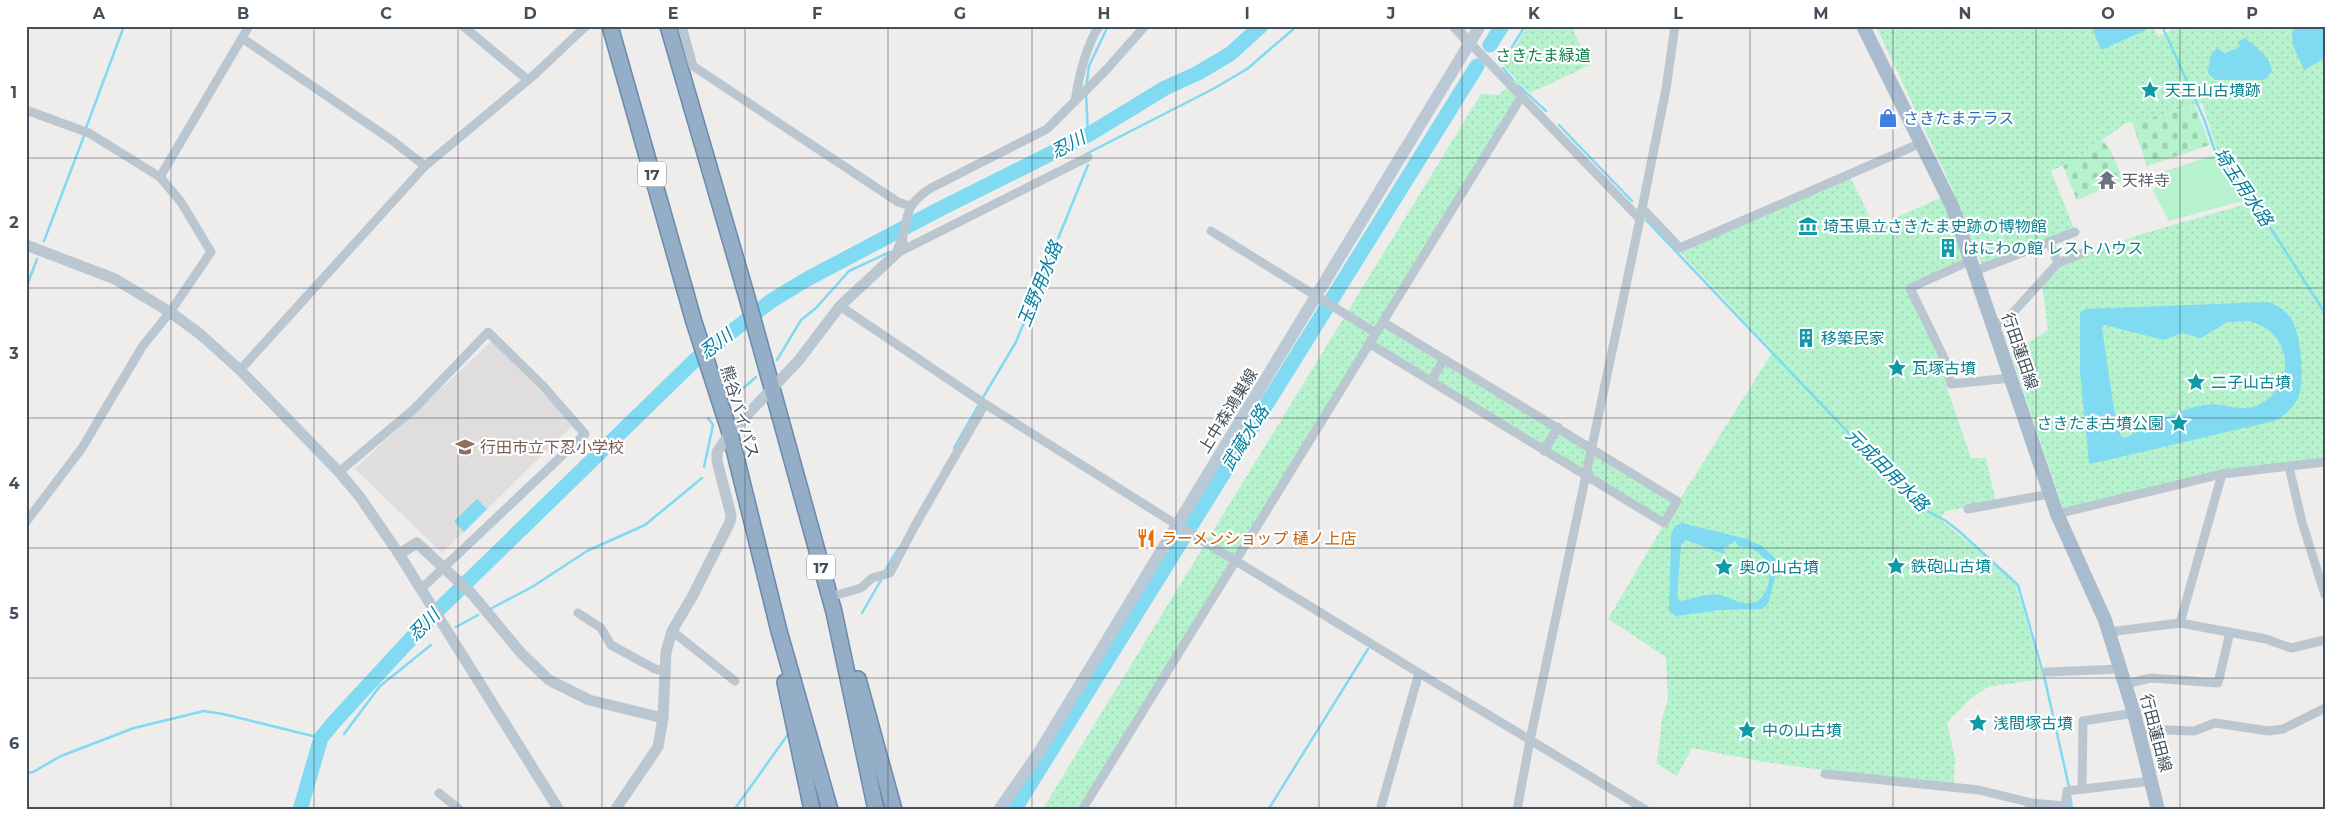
<svg xmlns="http://www.w3.org/2000/svg" width="2351" height="836" font-family="Montserrat,'Noto Sans JP',sans-serif">
  <style>
    .education { fill: #e0ddde }
    .grass { fill: #b5f2cd }
    .cemetery { fill: url(#cemetery-stones) }
    .park { fill: url(#park-dots) }
    .water { fill: #7fdaf2; fill-rule: evenodd }
    .lines { fill: none; stroke-linecap: round; stroke-linejoin: round }
    .stream { stroke: #7fdaf2; stroke-width: 2.5 }
    .river { stroke: #7fdaf2; stroke-width: 15 }
    .trunk-casing { stroke: #6b8aac; stroke-width: 18 }
    .minor { stroke: #bbc7d0; stroke-width: 9 }
    .tertiary { stroke: #bbc7d0; stroke-width: 11 }
    .secondary { stroke: #bbc8d5; stroke-width: 12 }
    .primary { stroke: #a9bcce; stroke-width: 14 }
    .trunk { stroke: #94aec7; stroke-width: 15 }
    .grid { fill: none; stroke: #43505b; stroke-width: 1; stroke-opacity: 0.55 }
    .labels { text-anchor: middle; dominant-baseline: central; stroke-width: 4.5; stroke-linejoin: round; paint-order: stroke }
    .shield { fill: #fff; stroke: #7b848c; stroke-width: 1 }
    .shield-label { font-size: 15px; font-weight: bold; fill: #43505b }
    .park-label { font-size: 16px; fill: #0f8148; stroke: #fff }
    .culture-label { font-size: 16px; fill: #0d838f; stroke: #fff; text-anchor: start }
    .shop-label { font-size: 16px; fill: #366cbe; stroke: #fff; text-anchor: start }
    .worship-label { font-size: 16px; fill: #5b616d; stroke: #fff; text-anchor: start }
    .street-label { font-size: 16px; fill: #43505b; stroke: #fff }
    .education-label { font-size: 16px; fill: #785e54; stroke: #fff; text-anchor: start }
    .food-label { font-size: 16px; fill: #c56008; stroke: #fff; text-anchor: start }
    .water-label { font-size: 18px; font-style: italic; fill: #0380a0; stroke: #fff }
    .neatline { fill: none; stroke: #43505b; stroke-width: 2 }
    .grid-label { font-size: 16px; text-anchor: middle; font-weight: bold; fill: #43505b }
  </style>
  <defs>
    <pattern id="cemetery-stones" width="16" height="16" patternUnits="userSpaceOnUse" patternTransform="scale(1.25)"><rect width="16" height="16" fill="#b5f2cd"/><path d="M2 7V4a2 2 0 0 1 4 0v3zM10 15v-3a2 2 0 0 1 4 0v3z" fill="#9dd1b2"/></pattern>
    <pattern id="park-dots" width="8" height="8" patternUnits="userSpaceOnUse" patternTransform="scale(1.25)"><rect width="8" height="8" fill="#b5f2cd"/><path d="M2 2h.1M6 6h.1" fill="none" stroke="#9dd1b2" stroke-width="1.8" stroke-linecap="round"/></pattern>
  </defs>
  <rect width="100%" height="100%" fill="#efecec"/>
  <polygon class="education" points="492,341 573,425 442,553 355,469"/>
  <polygon class="grass" points="2214,155 2246,200 2169,221 2153,190 2158,186 2153,175"/>
  <g class="cemetery">
    <polygon points="2195,106 2210,145 2147,166 2132,122"/>
    <polygon points="2102,140 2109,148 2124,180 2077,200 2063,166"/>
  </g>
  <polygon class="park" points="1527,26 1571,26 1590,65 1530,93 1520,84 1512,93 1517,98 1382,317 1680,499 1773,351 1681,253 1759,216 1850,177 1875,227 1954,192 1876,26 2153,26 2158,37 2171,30 2170,26 2325,26 2325,459 2063,508 2011,354 2048,330 2042,285 2061,264 2080,256 2145,233 2250,203 2256,199 2217,150 2202,103 2151,118 2126,123 2073,161 2051,171 2074,229 1982,264 1977,253 1906,285 1943,363 1947,388 1971,458 1986,458 1996,503 1945,511 1940,519 1997,566 2016,585 2043,679 1988,687 1969,700 1947,723 1955,759 1954,785 1886,779 1765,762 1692,748 1677,776 1657,764 1662,718 1668,699 1666,657 1608,619 1663,526 1367,345 1080,810 1042,810 1481,94 1499,95 1516,79 1504,66"/>
  <g class="water">
    <polygon points="2091,26 2144,26 2146,30 2101,50"/>
    <polygon points="2295,26 2325,26 2325,58 2304,70 2293,45 2292,32"/>
    <path d="M2245,38C2254,46 2273,59 2272,72L2264,80H2215L2208,73L2210,57L2217,48L2225,53L2240,47L2238,42Z"/>
    <path d="M2268,302C2276,305 2284,309 2290,317C2301,330 2306,385 2297,400C2291,410 2284,416 2274,421L2090,464L2089,463L2080,372V312L2086,309ZM2250,321C2267,327 2279,335 2284,354C2290,377 2273,405 2248,408C2239,409 2231,407 2222,405C2211,403 2198,406 2188,409C2166,415 2145,428 2125,438L2121,436L2114,409L2102,328L2105,325L2164,340L2182,333L2201,338L2227,322Z"/>
    <polygon points="477,499 487,509 464,532 454,521"/>
    <path d="M1682,523L1747,539L1762,546L1775,558L1778,567L1768,604L1762,609L1720,610L1676,616L1669,611L1671,535L1675,526ZM1686,540L1724,554L1726,553L1723,549L1735,541L1738,546C1744,547 1751,547 1756,551C1772,561 1774,586 1760,599C1748,610 1733,598 1720,595C1709,593 1692,599 1681,601L1677,599L1681,545Z"/>
  </g>
  <g class="lines">
    <g class="stream">
      <polyline points="2162,26 2204,119 2216,154 2259,210 2325,313"/>
      <polyline points="1512,47 1525,26"/>
      <polyline points="1503,68 1513,80"/>
      <polyline points="1519,86 1546,111"/>
      <polyline points="1086,88 1089,66 1108,26"/>
      <polyline points="1086,93 1088,135"/>
      <polyline points="1559,125 1632,201"/>
      <polyline points="86,128 124,26"/>
      <polyline points="1086,154 1213,89 1247,69 1297,26"/>
      <polyline points="1646,220 1918,506 1946,521 1960,532 2018,585 2045,680 2069,787"/>
      <polyline points="44,241 84,136"/>
      <polyline points="26,288 37,259"/>
      <polyline points="777,360 801,320 816,308 849,271 890,252"/>
      <polyline points="733,397 756,377"/>
      <polyline points="982,399 1016,342 1088,165"/>
      <polyline points="954,448 978,406"/>
      <polyline points="704,467 713,425 708,418"/>
      <polyline points="885,571 898,549"/>
      <polyline points="490,609 532,587 587,551 645,525 702,478"/>
      <polyline points="862,613 881,580"/>
      <polyline points="456,627 478,615"/>
      <polyline points="344,734 380,686 431,645"/>
      <polyline points="26,773 33,772 61,756 134,728 204,711 223,714 321,738"/>
      <polyline points="2070,795 2072,810"/>
      <polyline points="734,810 789,733"/>
      <polyline points="1268,810 1368,649"/>
    </g>
    <g class="river">
      <polyline points="1490,45 1502,26"/>
      <polyline points="300,810 321,738 334,722 431,617 694,361 771,301 809,278 940,209 1088,135 1165,88 1198,73 1230,54 1261,26"/>
      <polyline points="1014,810 1477,66"/>
    </g>
    <g class="trunk-casing">
      <g id="trunk">
        <polyline points="610,26 694,322 730,433 779,631 830,810"/>
        <polyline points="668,26 746,294 834,612 876,810"/>
        <polyline points="858,679 894,810"/>
        <polyline points="785,682 812,810"/>
      </g>
    </g>
    <g class="minor">
      <polyline points="463,26 528,80"/>
      <polyline points="682,26 693,66 898,202 910,206"/>
      <polyline points="242,38 393,141 425,166"/>
      <polyline points="1470,43 1640,219"/>
      <path d="M1075,101C1079,76 1085,48 1099,26"/>
      <polyline points="26,110 89,133 160,177"/>
      <polyline points="1642,208 1680,248 1921,143"/>
      <polyline points="1211,231 1376,333"/>
      <path d="M902,241C908,213 906,204 931,188L1047,129L1107,69L1145,26"/>
      <polyline points="2049,242 2058,263"/>
      <polyline points="897,253 1088,157"/>
      <polyline points="1972,260 1910,288 1945,360 1951,384 2011,378"/>
      <polyline points="1975,271 2075,232"/>
      <polyline points="840,306 985,404 1177,525 1419,673 1380,810"/>
      <polyline points="1993,327 2009,317 2058,263 2083,253"/>
      <polyline points="1370,344 1664,523 1677,501 1383,322"/>
      <polyline points="240,370 425,166 534,75 586,26"/>
      <polyline points="1431,381 1444,359"/>
      <polyline points="1544,451 1558,427"/>
      <polyline points="2289,467 2302,522 2325,595"/>
      <polyline points="339,472 414,409 488,332 543,386 585,434 421,589"/>
      <polyline points="1968,509 2050,494"/>
      <polyline points="2057,514 2222,474 2325,462"/>
      <polyline points="26,522 82,448 142,347 170,312 211,252 181,202 160,177 249,26"/>
      <polyline points="830,597 861,588 872,578 890,573 917,522 985,404"/>
      <polyline points="578,613 601,628 611,645 655,669 664,671"/>
      <polyline points="2180,623 2222,474"/>
      <polyline points="672,631 735,681"/>
      <polyline points="2109,632 2180,623 2266,639 2291,648 2325,640"/>
      <polyline points="2046,672 2120,669"/>
      <polyline points="1419,673 1646,810"/>
      <polyline points="2125,684 2151,678 2218,683 2230,632"/>
      <polyline points="2137,729 2194,731 2215,723 2269,731 2283,729 2325,708"/>
      <polyline points="1825,774 1979,790 2032,803"/>
      <polyline points="2082,789 2083,721 2134,713"/>
      <polyline points="439,793 460,810"/>
      <polyline points="2065,806 2067,791 2151,781"/>
      <polyline points="1082,810 1522,96"/>
      <polyline points="1517,810 1530,740 1640,219 1666,89 1675,26"/>
      <polyline points="2028,810 2032,803 2065,806 2066,810"/>
    </g>
    <g class="tertiary">
      <polyline points="1454,26 1470,43"/>
      <polyline points="26,245 115,279 170,312 200,334 240,370 339,472 360,497 399,554 559,810"/>
      <polyline points="399,554 417,543 472,594 521,653 549,680 589,700 663,718"/>
      <polyline points="615,810 658,747 663,718 666,652 672,631 692,597 730,522 731,515 717,461 717,452 730,433 799,360 840,306 897,253 902,241"/>
    </g>
    <polyline class="secondary" points="999,810 1038,754 1480,26"/>
    <polyline class="primary" points="1863,26 1952,206 2057,514 2105,620 2134,713 2158,810"/>
    <use href="#trunk" class="trunk"/>
  </g>
  <path class="grid" d="M171,26V810M314,26V810M458,26V810M602,26V810M745,26V810M888,26V810M1032,26V810M1176,26V810M1319,26V810M1462,26V810M1606,26V810M1750,26V810M1893,26V810M2036,26V810M2180,26V810M26,158H2325M26,288H2325M26,418H2325M26,548H2325M26,678H2325"/>
  <defs>
    <g id="sight-bare" transform="scale(1.5)"><path d="M0-6L1.8-2.2L6-1.7L2.9 1.2L3.7 5.4L0 3.3L-3.7 5.4L-2.9 1.2L-6-1.7L-1.8-2.2Z" fill="#0f9aa8" stroke="#fff" stroke-width="2.5" paint-order="stroke"/></g>
    <g id="shop-bare" transform="scale(1.5)"><path d="M-5-2.5h2.3a2.7 3.5 0 0 1 5.4 0H5L5.5 6h-11ZM-1.5-2.5h3a1.5 2.3 0 0 0-3 0Z" fill="#3f7fe0" stroke="#fff" stroke-width="2.5" paint-order="stroke"/></g>
    <g id="temple-bare" transform="scale(1.5)"><path d="M0-6L5-2H3V0L6.5 2.5H4V6H1.5V3h-3V6H-4V2.5H-6.5L-3 0V-2H-5Z" fill="#6b7280" stroke="#fff" stroke-width="2.5" paint-order="stroke"/></g>
    <g id="museum-bare" transform="scale(1.5)"><path d="M0-6L6-3V-2H-6V-3ZM-5-1h2V3h-2ZM-1-1h2V3h-2ZM3-1h2V3H3ZM-6 4H6V6H-6Z" fill="#0f9aa8" stroke="#fff" stroke-width="2.5" paint-order="stroke"/></g>
    <g id="building-bare" transform="scale(1.5)"><path d="M-4-6H4V6H1V3H-1V6H-4ZM-2.5-4.3h1.7v1.8h-1.7ZM.8-4.3h1.7v1.8H.8ZM-2.5-1h1.7V.8h-1.7ZM.8-1h1.7V.8H.8Z" fill="#0f9aa8" stroke="#fff" stroke-width="2.5" paint-order="stroke"/></g>
    <g id="school-bare" transform="scale(1.5)"><path d="M0-5L7-2L0 1L-7-2ZM-4 1L0 2.5L4 1V4Q0 6-4 4Z" fill="#8d6e63" stroke="#fff" stroke-width="2.5" paint-order="stroke"/></g>
    <g id="restaurant-bare" transform="scale(1.5)"><path d="M-5-6h1v4h1v-4h1v4h1v-4h1v5L-1.5 .5V6h-2V.5L-5-1ZM5-6V6H3V1.5H1.5Q1.5-4 5-6Z" fill="#e8710a" stroke="#fff" stroke-width="2.5" paint-order="stroke"/></g>
  </defs>
  <g fill-rule="evenodd">
    <use href="#sight-bare" x="2150" y="90"/>
    <use href="#shop-bare" x="1888" y="118"/>
    <use href="#temple-bare" x="2107" y="180"/>
    <use href="#museum-bare" x="1808" y="226"/>
    <use href="#building-bare" x="1948" y="248"/>
    <use href="#building-bare" x="1806" y="338"/>
    <use href="#sight-bare" x="1897" y="368"/>
    <use href="#sight-bare" x="2196" y="382"/>
    <use href="#sight-bare" x="2179" y="423"/>
    <use href="#school-bare" x="465" y="447"/>
    <use href="#restaurant-bare" x="1146" y="538"/>
    <use href="#sight-bare" x="1896" y="566"/>
    <use href="#sight-bare" x="1724" y="567"/>
    <use href="#sight-bare" x="1978" y="723"/>
    <use href="#sight-bare" x="1747" y="730"/>
  </g>
  <g class="labels">
    <g class="shield">
      <rect x="638" y="161.5" width="28" height="25" rx="4"/>
      <rect x="807" y="554.5" width="28" height="25" rx="4"/>
    </g>
    <g class="shield-label">
      <text x="652" y="174">17</text>
      <text x="821" y="567">17</text>
    </g>
    <g class="park-label">
      <text x="1543" y="55">さきたま緑道</text>
    </g>
    <g class="culture-label">
      <text x="2165" y="90">天王山古墳跡</text>
      <text x="1823" y="226">埼玉県立さきたま史跡の博物館</text>
      <text x="1963" y="248">はにわの館 レストハウス</text>
      <text x="1821" y="338">移築民家</text>
      <text x="1912" y="368">瓦塚古墳</text>
      <text x="2211" y="382">二子山古墳</text>
      <text x="2164" y="423" text-anchor="end">さきたま古墳公園</text>
      <text x="1911" y="566">鉄砲山古墳</text>
      <text x="1739" y="567">奥の山古墳</text>
      <text x="1993" y="723">浅間塚古墳</text>
      <text x="1762" y="730">中の山古墳</text>
    </g>
    <g class="shop-label">
      <text x="1903" y="118">さきたまテラス</text>
    </g>
    <g class="worship-label">
      <text x="2122" y="180">天祥寺</text>
    </g>
    <g class="street-label">
      <text transform="translate(2020 351) rotate(71)">行田蓮田線</text>
      <text transform="translate(1228 411) rotate(-58)">上中森鴻巣線</text>
      <text transform="translate(740 412) rotate(73)">熊谷バイパス</text>
      <text transform="translate(2156 733) rotate(75)">行田蓮田線</text>
    </g>
    <g class="education-label">
      <text x="480" y="447">行田市立下忍小学校</text>
    </g>
    <g class="food-label">
      <text x="1161" y="538">ラーメンショップ 樋ノ上店</text>
    </g>
    <g class="water-label">
      <text transform="translate(1068 145) rotate(-28)">忍川</text>
      <text transform="translate(2243 187) rotate(56)">埼玉用水路</text>
      <text transform="translate(1040 284) rotate(-68)">玉野用水路</text>
      <text transform="translate(716 344) rotate(-38)">忍川</text>
      <text transform="translate(1245 438) rotate(-58)">武蔵水路</text>
      <text transform="translate(1887 470) rotate(45)">元成田用水路</text>
      <text transform="translate(424 625) rotate(-46)">忍川</text>
    </g>
  </g>
  <rect width="2351" height="836" fill="none" stroke="#ffffff" stroke-width="55"/>
  <rect x="28" y="28" width="2296" height="780" class="neatline"/>
  <g class="grid-label">
    <text x="99" y="19">A</text>
    <text x="243" y="19">B</text>
    <text x="386" y="19">C</text>
    <text x="530" y="19">D</text>
    <text x="673" y="19">E</text>
    <text x="817" y="19">F</text>
    <text x="960" y="19">G</text>
    <text x="1104" y="19">H</text>
    <text x="1247" y="19">I</text>
    <text x="1391" y="19">J</text>
    <text x="1534" y="19">K</text>
    <text x="1678" y="19">L</text>
    <text x="1821" y="19">M</text>
    <text x="1965" y="19">N</text>
    <text x="2108" y="19">O</text>
    <text x="2252" y="19">P</text>
    <text x="14" y="98">1</text>
    <text x="14" y="228">2</text>
    <text x="14" y="359">3</text>
    <text x="14" y="489">4</text>
    <text x="14" y="619">5</text>
    <text x="14" y="749">6</text>
  </g>
</svg>
